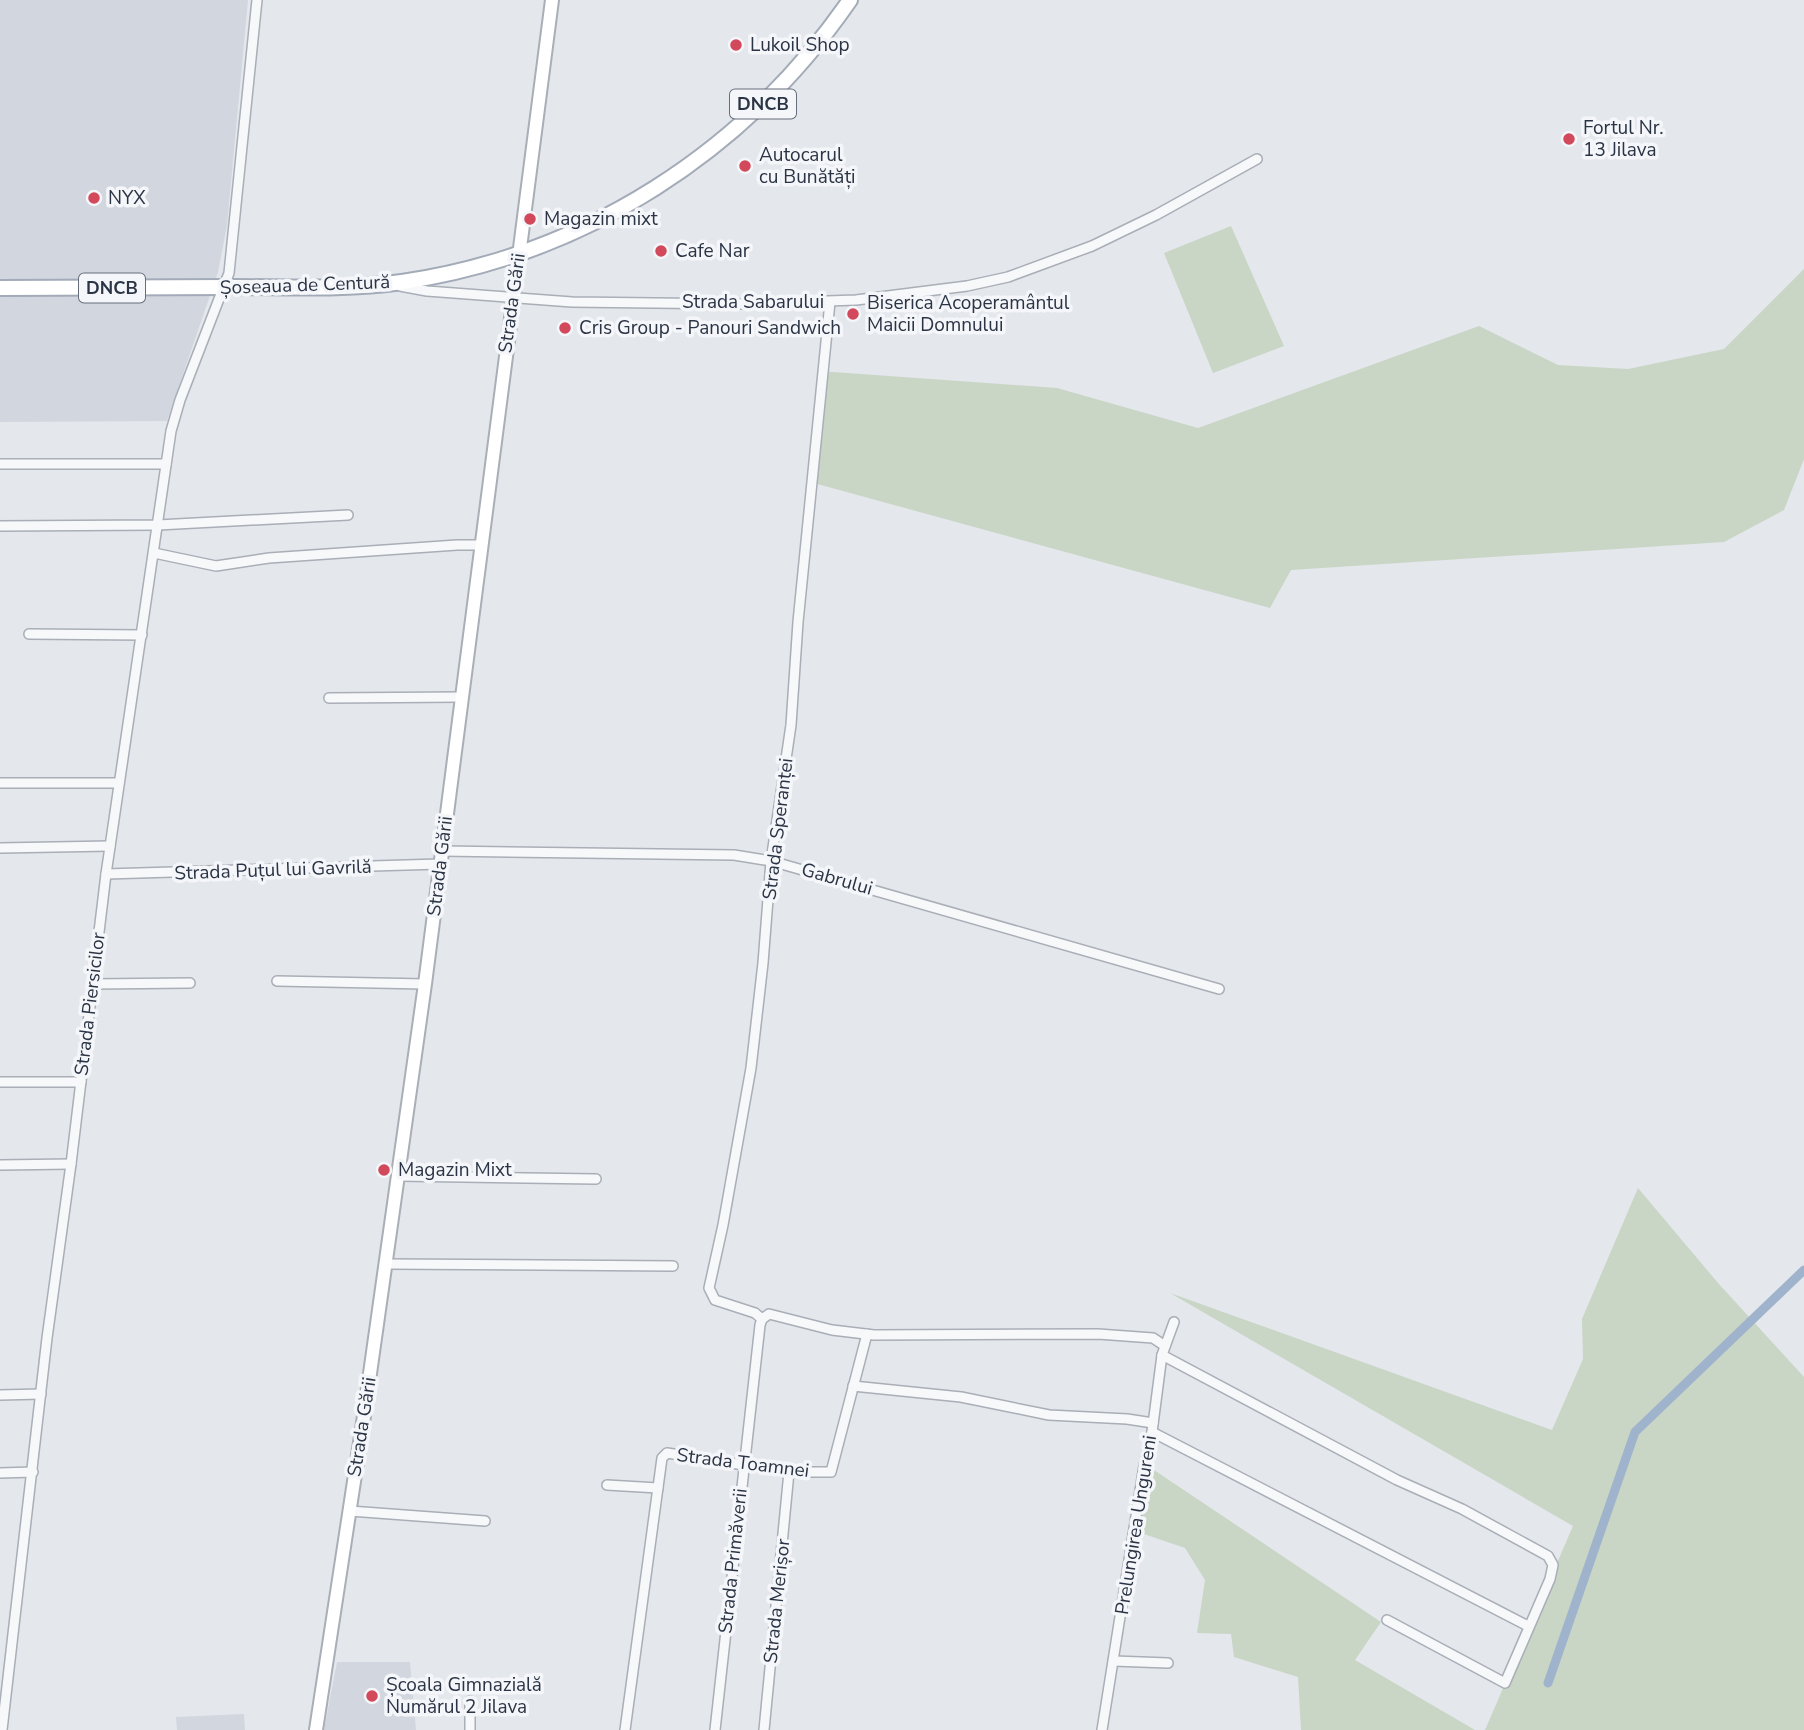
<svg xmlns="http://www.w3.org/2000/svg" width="1804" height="1730" font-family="'Nunito Sans',sans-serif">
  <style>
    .built { fill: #d2d6de }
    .green { fill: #c9d6c5 }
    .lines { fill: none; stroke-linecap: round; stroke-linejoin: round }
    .canal { stroke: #9fb4cc; stroke-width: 9 }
    .street-casing { stroke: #a9aeb7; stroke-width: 12 }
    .secondary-casing { stroke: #a9aeb7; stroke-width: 16 }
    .primary-casing { stroke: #a3abb8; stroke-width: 18 }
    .street { stroke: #f7f8fa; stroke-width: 9 }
    .secondary { stroke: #fff; stroke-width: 12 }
    .primary { stroke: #fff; stroke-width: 14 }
    .poi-dot { fill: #d1495b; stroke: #f4f6f9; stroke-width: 2.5 }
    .labels { text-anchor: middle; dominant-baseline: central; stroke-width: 7; stroke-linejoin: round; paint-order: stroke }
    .shield { fill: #f4f6f9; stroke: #676e7b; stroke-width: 2 }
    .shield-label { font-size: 18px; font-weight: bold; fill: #2b3445 }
    .poi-label { font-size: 19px; fill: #2b3445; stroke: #f4f6f9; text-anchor: start }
    .street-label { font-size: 19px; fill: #2b3445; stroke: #f4f6f9 }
  </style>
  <rect width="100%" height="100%" fill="#e4e7ec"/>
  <g class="built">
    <polygon points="0,0 248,0 227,225 218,272 167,421 0,422"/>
    <polygon points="337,1662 410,1662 416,1730 324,1730"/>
    <polygon points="244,1714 245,1730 177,1730 176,1717"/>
  </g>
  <g class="green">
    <polygon points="1231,226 1284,346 1213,373 1164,253"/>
    <polygon points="1804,269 1804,459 1784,510 1724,542 1291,570 1270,608 810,482 819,371 1057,388 1198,428 1479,326 1558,365 1628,369 1724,349"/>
    <polygon points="1638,1188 1718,1283 1804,1377 1804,1730 1485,1730 1573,1526 1170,1293 1552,1430 1583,1359 1582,1319"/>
    <polygon points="1151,1468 1381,1622 1355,1660 1475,1730 1301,1730 1298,1677 1234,1657 1231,1634 1197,1633 1205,1580 1185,1548 1138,1532"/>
  </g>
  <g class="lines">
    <polyline class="canal" points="1548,1683 1635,1432 1804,1270"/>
    <g class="street-casing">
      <g id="street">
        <polyline points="400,286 427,291 572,302 737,304 856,300 967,286 1008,277 1092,246 1156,215 1257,159"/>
        <polyline points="0,464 166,464"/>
        <polyline points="0,526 158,525 348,515"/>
        <polyline points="154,553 216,566 269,558 457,545 482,545"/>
        <polyline points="29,634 142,635"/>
        <polyline points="329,698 462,697"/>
        <polyline points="0,783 119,783"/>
        <polyline points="0,848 110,846"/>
        <polyline points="442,851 734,855 771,861 1219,989"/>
        <polyline points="106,874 440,864"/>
        <polyline points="277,981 425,984"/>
        <polyline points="93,984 190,983"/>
        <polyline points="0,1082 81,1082"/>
        <polyline points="0,1165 71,1164"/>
        <polyline points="399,1176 596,1179"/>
        <polyline points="386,1264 673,1266"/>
        <polyline points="762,1319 755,1313 715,1300 709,1288 723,1225 751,1068 763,963 771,861 791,725 798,622 830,302"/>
        <polyline points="1162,1355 1397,1480 1462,1509 1548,1556 1553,1565 1550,1579 1505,1683 1387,1620"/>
        <polyline points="853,1386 961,1397 1049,1415 1127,1419 1153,1423"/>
        <polyline points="0,1395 41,1394"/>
        <polyline points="1152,1432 1528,1626"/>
        <polyline points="0,1473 33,1472"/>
        <polyline points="607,1485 658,1488"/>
        <polyline points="350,1511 485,1521"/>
        <polyline points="1114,1661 1168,1663"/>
        <polyline points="470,1701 470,1730"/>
        <polyline points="2,1730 47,1338 71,1164 106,874 171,431 180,400 229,273 257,0"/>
        <polyline points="625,1730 662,1458 667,1453 789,1472 831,1472 867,1334"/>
        <polyline points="715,1730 760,1325 762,1319 769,1314 832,1330 874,1335 1098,1334 1153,1338 1165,1346"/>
        <polyline points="764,1730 789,1472"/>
        <polyline points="1102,1730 1144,1466 1152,1432 1162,1355 1174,1322"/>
      </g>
    </g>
    <g class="secondary-casing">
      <polyline id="secondary" points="316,1730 364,1416 425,984 552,0"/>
    </g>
    <g class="primary-casing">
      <path id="primary" d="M0,288C78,288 155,287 233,287C289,287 346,290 402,282C585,255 745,152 850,0"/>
    </g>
    <use href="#street" class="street"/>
    <use href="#secondary" class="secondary"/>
    <use href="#primary" class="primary"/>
  </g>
  <g class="poi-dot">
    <circle cx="736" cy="45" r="7"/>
    <circle cx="1569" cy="139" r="7"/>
    <circle cx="745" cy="166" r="7"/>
    <circle cx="94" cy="198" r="7"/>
    <circle cx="530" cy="219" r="7"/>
    <circle cx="661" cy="251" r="7"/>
    <circle cx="853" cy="314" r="7"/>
    <circle cx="565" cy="328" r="7"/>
    <circle cx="384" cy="1170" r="7"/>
    <circle cx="372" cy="1696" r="7"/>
  </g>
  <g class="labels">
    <g class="shield">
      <rect x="730" y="89.5" width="66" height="29" rx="5"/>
      <rect x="79" y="273.5" width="66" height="29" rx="5"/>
    </g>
    <g class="shield-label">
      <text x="763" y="104">DNCB</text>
      <text x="112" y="288">DNCB</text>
    </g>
    <g class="poi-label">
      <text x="750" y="45">Lukoil Shop</text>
      <text x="1583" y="128">Fortul Nr.<tspan x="1583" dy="22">13 Jilava</tspan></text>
      <text x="759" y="155">Autocarul<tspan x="759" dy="22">cu Bunătăți</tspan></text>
      <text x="108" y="198">NYX</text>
      <text x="544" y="219">Magazin mixt</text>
      <text x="675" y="251">Cafe Nar</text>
      <text x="867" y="303">Biserica Acoperamântul<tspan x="867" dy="22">Maicii Domnului</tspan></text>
      <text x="579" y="328">Cris Group - Panouri Sandwich</text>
      <text x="398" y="1170">Magazin Mixt</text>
      <text x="386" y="1685">Școala Gimnazială<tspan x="386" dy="22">Numărul 2 Jilava</tspan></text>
    </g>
    <g class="street-label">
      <text transform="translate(305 285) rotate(-2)">Șoseaua de Centură</text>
      <text x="753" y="302">Strada Sabarului</text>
      <text transform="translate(512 303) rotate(-82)">Strada Gării</text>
      <text transform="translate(778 829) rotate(-83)">Strada Speranței</text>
      <text transform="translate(440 866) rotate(-83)">Strada Gării</text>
      <text transform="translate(273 870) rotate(-2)">Strada Puțul lui Gavrilă</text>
      <text transform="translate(837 879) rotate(16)">Gabrului</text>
      <text transform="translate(90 1004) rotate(-83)">Strada Piersicilor</text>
      <text transform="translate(362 1427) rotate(-81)">Strada Gării</text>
      <text transform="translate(743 1463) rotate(7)">Strada Toamnei</text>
      <text transform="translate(1136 1525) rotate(-81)">Prelungirea Ungureni</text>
      <text transform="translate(733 1561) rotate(-84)">Strada Primăverii</text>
      <text transform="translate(777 1601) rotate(-84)">Strada Merișor</text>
    </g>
  </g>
</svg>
